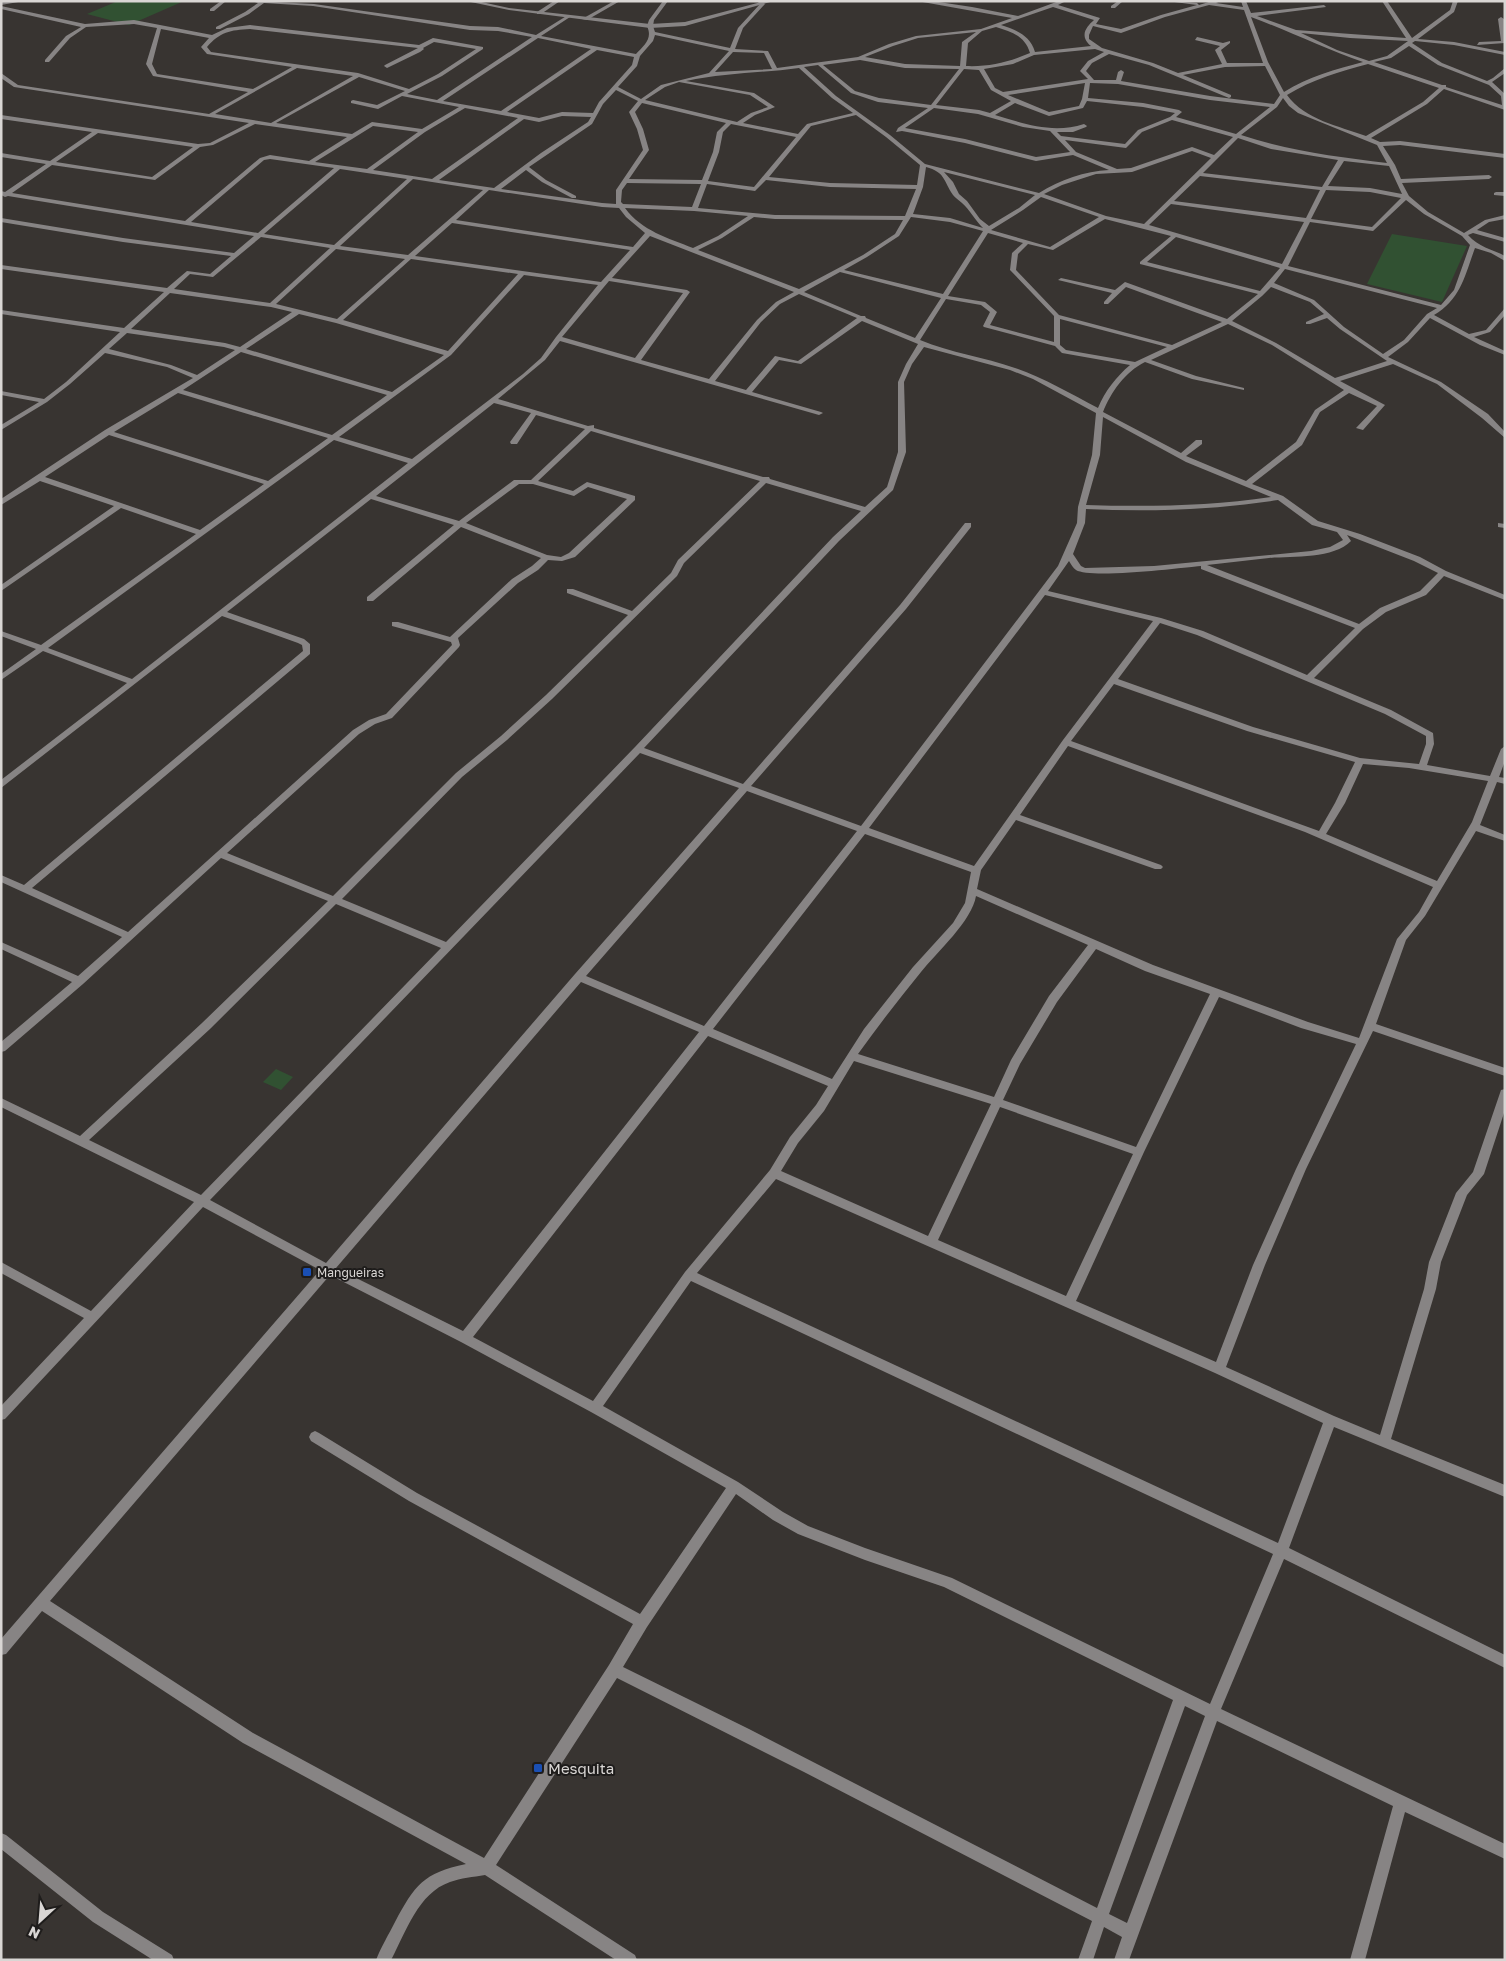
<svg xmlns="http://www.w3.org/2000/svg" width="1506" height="1961" font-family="'Golos Text',sans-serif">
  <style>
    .green { fill: #315132 }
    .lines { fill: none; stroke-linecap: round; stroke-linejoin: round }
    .minor { fill: #878484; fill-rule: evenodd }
    .tertiary { fill: #878484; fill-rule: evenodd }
    .transit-dot { fill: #1a4fb4; stroke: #1e1c1b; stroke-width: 2 }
    .labels { text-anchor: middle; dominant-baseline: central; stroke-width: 4; stroke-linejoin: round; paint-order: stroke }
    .poi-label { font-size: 12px; fill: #d9d6d4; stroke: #1e1c1b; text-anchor: start }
    .near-poi-label { font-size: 15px; fill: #d9d6d4; stroke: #1e1c1b; text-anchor: start }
  </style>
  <rect width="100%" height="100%" fill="#383431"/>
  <g class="green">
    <polygon points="118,1 184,1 129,25 87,14"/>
    <polygon points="1392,234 1467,246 1442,302 1367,284"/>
    <polygon points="276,1069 293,1077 281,1090 263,1082"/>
  </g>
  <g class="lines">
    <g class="minor">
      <polygon points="221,1 226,1 214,11 210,11 210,9"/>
      <path d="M252,1L314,4L470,26L498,27L536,35L568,15L570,17L541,36L636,54C644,45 653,39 647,26L649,20L663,1H668L654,20L653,26L655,32L730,48L738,28L760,4L757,1H762L765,4L743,28L735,49L768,51L777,68L858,57L889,44L916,36L981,29L1012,18L917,1H932L972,7L1018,16L1059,1H1066L1058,5L1100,18L1096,24L1121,29L1161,15L1197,5L1167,1L1197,3L1199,5L1212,1H1221L1216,3L1243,7L1241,1H1246L1251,13L1324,5L1326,7L1257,16L1296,30L1406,38L1382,1H1387L1412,38L1450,10L1453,1H1458L1454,12L1418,39L1454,42L1505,52V55L1454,45L1415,41L1412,43L1442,63L1487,81L1493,78L1505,68V73L1492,82L1505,94V110L1444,89L1427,104L1371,138L1380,142L1400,141L1505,154V158L1400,145L1383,146L1395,165L1401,179L1489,175L1492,177L1489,179L1402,183L1409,196L1428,212L1464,233L1485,220L1505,215V219L1489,222L1477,230L1505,238V242L1473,233L1468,235C1478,247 1492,249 1505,256V261L1491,253L1475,248C1465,275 1461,299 1434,315L1469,334L1486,330L1505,308V315L1490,332L1474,337L1505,351V355L1480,345L1430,318L1408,342L1388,357L1441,382L1488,414L1505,432V438L1482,418L1437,384L1393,364L1340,381L1385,405L1363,430L1356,428L1377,406L1349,393L1320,412L1302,445L1252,484L1283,496L1318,521L1360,534L1420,557L1446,571L1505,595V600L1444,576L1426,595L1386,612L1363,629L1314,678L1391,710L1433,733L1434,744L1427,765L1490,776L1501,749L1505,746V761L1499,777L1505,778V784L1497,782L1480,825L1505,835V841L1476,831L1425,916L1406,940L1376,1024L1505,1068V1076L1373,1031L1306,1169L1265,1265L1226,1367L1334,1416L1380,1435L1424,1289L1429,1262L1456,1193L1473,1172L1500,1093L1501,1090L1505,1089V1110L1484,1174L1467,1195L1441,1262L1436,1289L1391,1439L1505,1485V1497L1334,1427L1289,1548L1505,1655V1668L1284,1559L1221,1709L1505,1844V1859L1405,1812L1365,1960H1350L1393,1806L1217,1721L1129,1960H1114L1122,1937L1104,1927L1093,1960H1078L1092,1921L804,1772L617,1678L496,1865L635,1955L637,1960H616L485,1875C473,1877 461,1878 450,1882C418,1893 406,1932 391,1960H376C381,1947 389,1934 395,1922C415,1885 423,1873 466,1864L243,1743L42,1611L6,1654L1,1655V1639L320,1270L203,1207L5,1419L1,1420V1406L84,1318L1,1273V1262L91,1311L194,1202L1,1107V1098L80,1136L202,1023L328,901L221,858L83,984L5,1051L1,1052V1042L72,982L1,949V942L78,976L122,937L1,882V875L24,885L303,651L302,645L298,643L222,616L1,788V780L127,683L43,651L1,680V674L36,649L1,636V631L41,645L196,534L121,508L1,591V585L114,506L40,481L1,505V499L105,430L193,378L167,367L105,353L70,384L47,402L1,430V425L39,402L1,395V391L44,399L66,382L120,332L1,314V310L124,328L164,292L1,269V265L167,288L187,271L210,274L231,256L123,242L1,222V218L123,238L234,253L254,236L8,196L5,197L1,195V191L5,192L46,164L1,157V153L50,161L92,132L1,119V115L198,144L210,143L249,123L14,87L1,78V73L18,85L209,114L248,92L153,76L146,64L157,28L134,24L86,27L70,38L49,62H45V60L66,36L81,27L1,9V6L85,24L134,20L212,35L227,28L250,25L419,45L433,38L483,47V49L442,76L407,94L437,100L532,37L498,31L470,30L313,6L264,3L249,14L220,29H216V27L245,12L258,3ZM1209,5L1244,10L1263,63H1227L1221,50L1230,43V41L1223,43L1197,37L1195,40L1220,46L1215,50L1222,64L1178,73L1153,63L1102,48L1089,39V35L1093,26L1121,33L1165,17ZM1053,7L1094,20C1086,27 1079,36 1091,46L1035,52C1030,35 1016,30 1001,25ZM1251,17C1289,31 1325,49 1363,62C1337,69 1307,77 1284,92L1268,62ZM996,27C1012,32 1025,36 1030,53C1009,62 989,67 966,66L968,43L982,31ZM161,29L209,38L201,47L207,54L292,67L253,89L157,74L152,64ZM250,29L418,48L385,65L384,66L387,68L420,52L424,49L423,48L434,42L476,49L438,74L409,89L358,73L211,52L207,47C220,32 230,30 250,29ZM976,32L962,42L960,66L905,64L865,57L893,46L918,38ZM1301,33L1350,38L1408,41L1387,56L1369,61L1337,50ZM655,35L729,51L709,73L661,85L641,99L618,87L637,66L640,56L653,41ZM538,38L591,49L501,111L443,101ZM1409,46L1438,65L1489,85L1501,96L1502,105L1446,87V85H1442L1374,62L1391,58ZM1095,49L1104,52L1088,61L1080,71L1088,79L1003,92L995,88L984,69L1013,64L1034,55ZM597,50L634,57L632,65L599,102L593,113L562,112L539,118L507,112ZM733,52L764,53L772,69L715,72ZM1109,54L1149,65L1229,98L1231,97V95L1183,75L1225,67L1265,66L1280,95L1274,104L1210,96L1121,81L1124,72L1121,70L1118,72L1116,80H1094L1086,71L1092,63ZM860,60L905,68L959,69L931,105L879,98L855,91L823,65ZM1368,64L1439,88L1423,102L1366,136C1339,126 1305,120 1287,95C1311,80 1341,71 1368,64ZM818,65L851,93L878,102L928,108L898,128L896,132L902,131L965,143L1036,161L1073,155L1109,170C1085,171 1060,180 1039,193L925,164L890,135L836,96L804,67ZM297,68L353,76L271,123L215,114ZM799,68L832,98L853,113L807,124L798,134L743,123L755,115L775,107L754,93L686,81C724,73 762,73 799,68ZM964,69L979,70L991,90L1011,101L990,113L979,110L936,105ZM359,77L405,91L377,105L353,100L351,101V103L378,109L402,96L459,107L422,129L372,122L352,134L276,123ZM679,82L750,95L768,107L751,113L737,122L645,100L665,87ZM1085,83L1082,99L1079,106L1049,112L1008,95ZM1090,83L1118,84L1210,100L1270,107L1236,134L1176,117L1182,112L1179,110L1143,103L1088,98ZM616,90L638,101L629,112L637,129L643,150L616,190V204L602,203L501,189L526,170L542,182L572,198H576V196L546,180L529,167L592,124L603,104ZM1283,98L1289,106L1298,113L1377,145L1387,163C1338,157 1289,151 1241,135L1277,107ZM1087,101L1143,107L1175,113L1170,117L1138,130L1125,144L1061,136L1057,132H1073L1086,127L1087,126L1084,124C1053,134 1025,124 995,115L1015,103L1049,116L1083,108ZM642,103L726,123L717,132L713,152L702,180L629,179L649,150L643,129L635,112ZM465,108L518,118L432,179L373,170L425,132ZM934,108L978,114L1023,127L1050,131L1070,152L1036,157L965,139L905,128ZM856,115L886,137L920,165L917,185L830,183L769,177L811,126ZM562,116L591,117L588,122L541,153L494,188L439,180L524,119L539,122ZM1172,120L1233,137L1214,155L1192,147L1131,168L1117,169L1076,152L1065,140L1126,148L1142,132ZM255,124L347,137L309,161L270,155L260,158L185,221L12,193L52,165L155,180L200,147L213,145ZM731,124L796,137L754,187L708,181L719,152L723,132ZM373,126L418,132L367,169L315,162ZM98,133L193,147L152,177L56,162ZM1238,138L1271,149L1338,160L1322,187L1203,173ZM1192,151L1211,158L1144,224L1106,216L1044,194L1062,185L1096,174L1132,172ZM270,159L334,168L258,233L191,222L264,160ZM1344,161L1389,166L1402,194L1370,188L1328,186ZM926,167C945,172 943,180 953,195C955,198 959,200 962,203C970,210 975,220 983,228L950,218L913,214L923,187ZM340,169L407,179L334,245L264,234ZM944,172L1035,195L1019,208L989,226L980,219L967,201L959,194L953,182ZM1200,176L1320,190L1306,218L1174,201ZM413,179L483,190L408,255L340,246ZM766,180L830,187L916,189L905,216L775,215L698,208L707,184L755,191ZM627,183L701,184L692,207L623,204L621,202L622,190ZM489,190L602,207L619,208L626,217L645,233L633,247L456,220ZM1326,190L1370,192L1401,198L1372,227L1311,219ZM1041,197L1099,217L1050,247L991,230L1023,210ZM1406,200L1424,214L1462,236L1470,245L1454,290L1441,305L1288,266L1310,222L1373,231ZM1171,204L1304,222L1282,264L1149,225ZM625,208L694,211L748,216L718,236L693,248C668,238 642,231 625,208ZM754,217L775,219L903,220L895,234L863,255L799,289L698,250L722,238ZM911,217L950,222L983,231L943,294L844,270L867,257L899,236ZM1105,219L1171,236L1140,262V264L1258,294L1227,319L1125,282L1115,290L1061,278L1058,280L1112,293L1104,302V304H1108L1126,287L1222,322L1172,345L1059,315L1016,270L1018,254L1028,244L1053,250ZM452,223L630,250L601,282L415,256ZM988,233L1023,243L1012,253L1010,270L1054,316V342L990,325L997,312L985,302L948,296ZM650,236L794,292L776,302L757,320L709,379L641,360L690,292L687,290L612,278ZM261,237L330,248L270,303L174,289L190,274L213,277ZM1176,237L1280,268L1260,291L1147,262ZM336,249L405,259L337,319L276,304ZM411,259L518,274L448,351L343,320ZM1285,269L1437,308L1427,314L1404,340L1383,354L1344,327L1314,300L1274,283ZM840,272L941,298L915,338L866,318L865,316H861L804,292ZM524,275L598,285L556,337L541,358L523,374L412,459L339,437L451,355ZM609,281L683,293L635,358L562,337ZM1271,287L1310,302L1324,314L1306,322V324H1310L1327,318L1340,329L1387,361L1335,378L1276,343L1232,321L1262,296ZM170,293L271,307L292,312L240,347L225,343L131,329ZM799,294L857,318L798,361L775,356L746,390L715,381L761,322L780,304ZM946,299L981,305L990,312L983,326L984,327L1055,346L1062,353L1130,365C1116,377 1105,391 1098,408C1071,394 1044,378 1015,368C984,357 951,353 920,340ZM299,314L336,323L444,355L392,392L246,349ZM1060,319L1167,347L1135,362L1066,350L1060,345ZM862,321L918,344L906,364L898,382V452L887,487L865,507L770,479L769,477H763L594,428V425L588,426L498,399L545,360L560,341L819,415L823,413L821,412L752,392L779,360L801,364ZM1228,324L1272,345L1344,390L1315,410L1296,442L1246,481L1186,456L1202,444V440H1196L1181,453L1103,412C1111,392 1125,372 1145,362L1192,379L1244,390V388L1196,376L1151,360ZM127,333L224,347L235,350L197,375L171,365L109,349ZM924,347L1010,370L1033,379L1096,413L1092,455L1078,507L1077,523L1058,566L861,826L751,786L906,609L971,527V523H965L900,605L743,784L644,748L839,541L893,490L906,452L904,382L912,364ZM241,352L387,395L332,435L183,390ZM178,393L328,438L268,481L114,432ZM494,403L531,413L510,442L511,444H517L536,415L585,429L531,480H514L459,521L376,496ZM1103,417L1186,462L1271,497C1210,506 1148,507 1086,505L1100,455ZM591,431L760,481L678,560L671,573L632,611L573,589H567V593L628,615L546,695L501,736L456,773L333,896L227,853L359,734L375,724L392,718L459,647L460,645L458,638L518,583L538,570L548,560L562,561L575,557L635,500V496L587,482L573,491L538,481ZM109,435L264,484L200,530L45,477ZM334,440L408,463L132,679L48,648ZM766,483L861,511L833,537L635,747L446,942L342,899L462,777L507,740L552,699L677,576L684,563ZM519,484H533L574,496L588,487L627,499L569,553L561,557L547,555L466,523ZM371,499L454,525L367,597V601H373L461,527L541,558L532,566L512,579L450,637L398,622H392V626L451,642L452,645L386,714L369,720L353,730L128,932L32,888L310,654V644L304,639L227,612ZM1278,500L1312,525L1337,532L1343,540L1330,547L1311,551L1154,566L1085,568L1081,566L1073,554L1085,523L1086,509C1150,512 1214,510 1278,500ZM1347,535L1414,561L1438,573L1420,591L1380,608L1359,624L1207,565C1228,563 1248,560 1269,558C1292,556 1334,559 1351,541ZM1069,561C1071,564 1073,568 1076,570C1090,579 1180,568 1201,566V569L1355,628L1307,675L1203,631L1161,618L1048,591ZM1045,595L1153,621L1063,740L974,866L869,828ZM1160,623L1197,635L1385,714L1426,736V744L1419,764L1360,758L1253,727L1118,679ZM1114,684L1247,731L1355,762L1335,803L1319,831L1071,741ZM1068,746L1305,832L1433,887L1419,912L1397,939L1359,1038L1308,1022L1153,965L977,889L981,870L1016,820L1155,869H1161L1163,867L1161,865L1020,815ZM640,753L739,788L575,974L326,1263L210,1200ZM1363,764L1409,768L1488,781L1472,822L1437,881L1326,834L1345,803ZM747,791L857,831L704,1026L586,976ZM865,834L971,872L965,903L953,923L913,967L864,1029L832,1079L713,1029ZM976,896L1088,945L1049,996L1011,1060L994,1097L858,1054C878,1026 899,999 921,972C937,952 972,921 976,896ZM336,904L441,948L201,1195L89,1140L210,1029ZM1096,949L1145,971L1210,994L1136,1147L1003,1100L1020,1064L1057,1002ZM581,982L699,1032L463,1331L336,1268ZM1219,997L1301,1028L1356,1044L1296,1169L1253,1265L1216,1362L1076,1301L1144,1152ZM708,1036L828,1086L816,1105L790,1137L770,1170L685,1272L593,1401L473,1337ZM854,1061L991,1104L928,1236L781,1171L798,1143L824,1111ZM1000,1107L1133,1154L1066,1296L938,1240ZM776,1179L1215,1373L1323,1423L1278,1543L697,1273ZM330,1275L461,1342L591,1412L726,1488L640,1614L417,1493L319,1433L315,1431L311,1433L309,1437L311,1441L409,1501L633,1624L609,1665L484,1858L253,1733L50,1601ZM691,1281L1273,1554L1210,1704L952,1578L865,1548L808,1526L783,1512L738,1482L603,1406ZM736,1494L773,1520L798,1534L865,1560L944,1587L1173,1700L1097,1908L749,1729L623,1667L647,1627ZM1185,1706L1205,1716L1127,1923L1109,1914Z"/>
      <polygon points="554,1 560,1 541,14 537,14 537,12"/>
      <polygon points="614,1 620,1 587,20 582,19"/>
      <polygon points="1118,1 1123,1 1115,8 1111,8 1111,6"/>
      <polygon points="1501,17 1504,19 1505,43 1477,45 1479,42 1501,41 1498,19"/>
      <polygon points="1496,192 1505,192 1505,196 1494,195 1494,193"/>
      <polygon points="1498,523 1505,524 1505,528 1498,527"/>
      <polygon points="1,1833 6,1835 103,1912 172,1955 174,1960 153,1960 93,1922 1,1849"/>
    </g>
    <g class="tertiary">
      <polygon points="10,1 24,1 1,5 1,2"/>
      <polygon points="466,1 477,1 509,8 650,24 685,22 765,1 774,1 685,26 650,28 509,10"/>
    </g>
  </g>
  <g class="transit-dot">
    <rect x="302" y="1267" width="10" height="10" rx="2.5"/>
    <rect x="533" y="1763" width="10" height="10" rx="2.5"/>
  </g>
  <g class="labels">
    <g class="poi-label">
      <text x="317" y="1272">Mangueiras</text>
    </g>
    <g class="near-poi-label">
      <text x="548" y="1768">Mesquita</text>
    </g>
  </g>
  <rect width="1506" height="1961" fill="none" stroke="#d9d6d4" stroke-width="5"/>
  <g transform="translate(40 1921) rotate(206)" stroke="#1e1c1b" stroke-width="4" paint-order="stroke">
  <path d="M0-4L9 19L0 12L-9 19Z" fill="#d9d6d4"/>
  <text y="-8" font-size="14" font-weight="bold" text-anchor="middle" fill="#d9d6d4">N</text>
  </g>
</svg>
